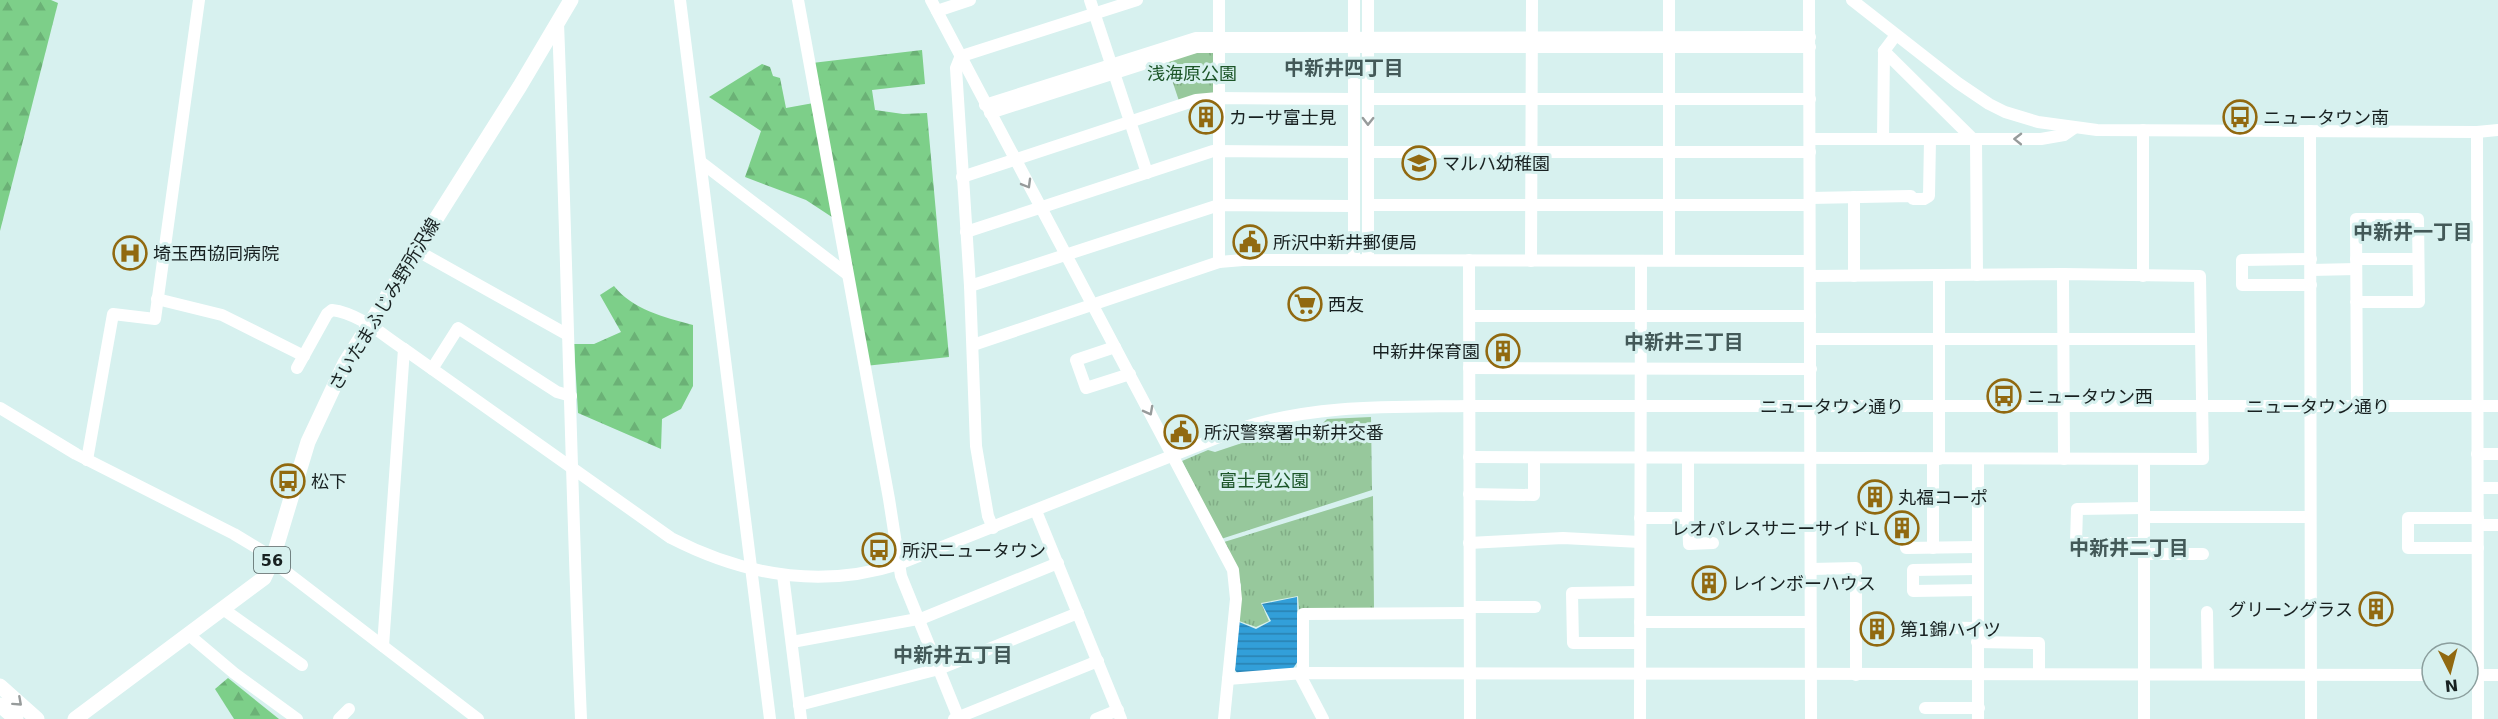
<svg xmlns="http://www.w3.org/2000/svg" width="2498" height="719" font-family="'DejaVu Sans','Noto Sans JP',sans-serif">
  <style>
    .grass { fill: url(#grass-tufts) }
    .forest { fill: url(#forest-firs) }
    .water { fill: url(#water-rules) }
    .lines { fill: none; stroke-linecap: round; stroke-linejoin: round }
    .minor { stroke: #fff; stroke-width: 12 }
    .major { stroke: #fff; stroke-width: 15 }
    .oneway { stroke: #979b9b }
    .labels { text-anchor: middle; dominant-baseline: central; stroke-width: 6; stroke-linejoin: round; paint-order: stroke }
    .shield { fill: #d7f1ef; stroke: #515f5f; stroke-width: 1.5 }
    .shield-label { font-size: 16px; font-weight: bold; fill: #182121 }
    .park-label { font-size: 18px; fill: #1c5528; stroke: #d7f1ef }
    .poi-label { font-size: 18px; fill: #182121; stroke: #d7f1ef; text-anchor: start }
    .street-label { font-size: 18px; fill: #182121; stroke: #d7f1ef }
    .neighbourhood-label { font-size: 20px; font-weight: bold; fill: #435958; stroke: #d7f1ef }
  </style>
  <defs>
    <pattern id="grass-tufts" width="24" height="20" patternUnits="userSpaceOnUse" patternTransform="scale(1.5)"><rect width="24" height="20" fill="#97c89c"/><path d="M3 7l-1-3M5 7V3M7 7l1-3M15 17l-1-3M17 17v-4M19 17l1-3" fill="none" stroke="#81ac86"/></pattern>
    <pattern id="forest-firs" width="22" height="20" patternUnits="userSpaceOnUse" patternTransform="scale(1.5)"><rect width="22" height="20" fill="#7dcf89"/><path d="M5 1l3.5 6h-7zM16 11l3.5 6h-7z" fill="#6bb176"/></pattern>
    <pattern id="water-rules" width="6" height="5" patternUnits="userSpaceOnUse" patternTransform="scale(1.5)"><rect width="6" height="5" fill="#329fd9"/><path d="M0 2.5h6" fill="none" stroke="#2981b0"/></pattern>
  </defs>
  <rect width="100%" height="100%" fill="#d7f1ef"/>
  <g class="grass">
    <polygon points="1211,50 1214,53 1215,92 1212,95 1179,101 1165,59"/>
    <polygon points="1371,417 1372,490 1221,539 1182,461 1208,450 1215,452 1284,429 1323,423 1327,419"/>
    <polygon points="1373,496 1374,609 1299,610 1298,596 1261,603 1269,621 1256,627 1239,621 1241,585 1224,542"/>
  </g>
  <g class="forest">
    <polygon points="0,0 51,0 58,3 0,231"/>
    <polygon points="922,50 925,84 872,90 875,110 903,114 927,113 949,357 865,366 841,223 806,200 745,177 761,131 709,97 762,64 770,67 773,76 780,78 786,108 819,102 812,63"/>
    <path d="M614,286C633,310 664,317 693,325V386L681,409L662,419L661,449L578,413L574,344H594L621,332L600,295Z"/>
    <polygon points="228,678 279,719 234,719 215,689"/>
  </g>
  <polygon class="water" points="1297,597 1298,661 1292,670 1238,674 1235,670 1239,622 1256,629 1271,621 1262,604"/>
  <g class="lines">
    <g class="minor">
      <polyline points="680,0 770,719"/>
      <polyline points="798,0 889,499 901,576 959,719"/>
      <polyline points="931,0 1233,570 1236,599 1224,719"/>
      <polyline points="1090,0 1147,173"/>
      <polyline points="1219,0 1219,262"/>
      <polyline points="1809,0 1811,719"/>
      <polyline points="1852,0 1958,83 1989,104 2005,112 2038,122 2097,130 2477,132 2498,130"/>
      <polyline points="937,11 970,0"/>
      <path d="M558,23C567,255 571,487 581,719"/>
      <polyline points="1896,35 1884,51 1973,139"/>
      <polyline points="1368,99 1810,99"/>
      <polyline points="985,105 1196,38 1810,37"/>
      <polyline points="990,113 1196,47 1810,47"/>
      <polyline points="2143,130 2143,276"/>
      <polyline points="2310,131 2311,719"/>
      <polyline points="2477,132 2478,719"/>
      <polyline points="1810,139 2041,139 2064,135 2074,128"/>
      <polyline points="1883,139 1884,51"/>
      <polyline points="1976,139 1977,275"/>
      <polyline points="1368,152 1810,152"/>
      <polyline points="702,163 847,274"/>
      <polyline points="962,177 1196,100 1218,98 1354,99"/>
      <polyline points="1810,198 1911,196 1913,199 1924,199 1929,196 1930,139"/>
      <polyline points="1368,205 1809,205"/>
      <polyline points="966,232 1213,151 1354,152"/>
      <polyline points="416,250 568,335"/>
      <polyline points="2311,259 2242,260 2242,285 2311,285"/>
      <polyline points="2356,259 2418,259"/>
      <polyline points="1354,260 1354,0"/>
      <polyline points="1368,260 1368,0"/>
      <polyline points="1469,260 1470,719"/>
      <polyline points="1669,260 1669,0"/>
      <polyline points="1531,261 1532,0"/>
      <polyline points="2311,270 2356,269"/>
      <polyline points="2063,274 2064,459"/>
      <polyline points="1854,276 1854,197"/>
      <polyline points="1939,276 1939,459"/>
      <polyline points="970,286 1219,205 1354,206"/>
      <polyline points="157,299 222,315 304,356"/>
      <polyline points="2356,302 2419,302 2418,219 2356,219 2357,406"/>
      <polyline points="1470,316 1810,316"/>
      <polyline points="1811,339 2201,339"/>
      <polyline points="973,345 1219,262 1243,260 1809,261"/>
      <polyline points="1115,347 1076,360 1086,388 1130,374"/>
      <path d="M297,368L327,314L332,310C358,313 383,335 404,349L671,538C743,575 821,589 899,564L1242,428C1316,404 1392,407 1469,406H2498"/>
      <polyline points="1469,368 1811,369"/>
      <polyline points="432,369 458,328 557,392 571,396"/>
      <polyline points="0,408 76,454 234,534 267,554 272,561 478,719"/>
      <polyline points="2477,454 2498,454"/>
      <polyline points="1469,457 2203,459 2200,276 2063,274 1810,276"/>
      <polyline points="1688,459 1688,518"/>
      <polyline points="1933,459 1933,548"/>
      <polyline points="1978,459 1978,719"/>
      <polyline points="2144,459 2144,719"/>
      <polyline points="87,460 113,314 155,319 199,0"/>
      <polyline points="2478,488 2498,488"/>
      <polyline points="1469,494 1534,495 1534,459"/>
      <polyline points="1036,511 1121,719"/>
      <polyline points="2144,517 2310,517"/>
      <polyline points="1640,518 1688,518 1689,544 1713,543"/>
      <polyline points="2478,518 2408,518 2408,548 2478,548"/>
      <polyline points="2478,525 2498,525"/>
      <polyline points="993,528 988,516 976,446 970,286 956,68 960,58 965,55 1137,0"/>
      <polyline points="1469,543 1563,538 1640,542"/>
      <polyline points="2144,543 2076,543 2077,509 2144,508"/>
      <polyline points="1906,548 1977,547"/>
      <polyline points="2143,554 2203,554"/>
      <polyline points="1811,569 1856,568 1856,675"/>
      <polyline points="783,575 801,719"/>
      <polyline points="1977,590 1913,591 1913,570 1977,569"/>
      <polyline points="1640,592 1572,593 1573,643 1640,643"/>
      <polyline points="1470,607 1535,607"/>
      <polyline points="223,609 302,665"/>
      <polyline points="2207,612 2208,674"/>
      <polyline points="1640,622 1810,622"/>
      <polyline points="1909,627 1977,628"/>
      <polyline points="189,635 234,673 297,719"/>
      <polyline points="792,642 923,618 1058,563"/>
      <polyline points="1977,642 2039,643 2039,674"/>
      <polyline points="383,646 404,349"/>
      <polyline points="1299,673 1323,719"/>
      <polyline points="1303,673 1303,614 1469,613"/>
      <polyline points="2468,675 2498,675"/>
      <polyline points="1228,679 1303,673 2432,675"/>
      <polyline points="799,705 939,669 1078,613"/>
      <polyline points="1925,708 1979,708"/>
      <polyline points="339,719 349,709"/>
      <polyline points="954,719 1098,661"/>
      <polyline points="1096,719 1118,710"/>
      <polyline points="1640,719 1641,261"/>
    </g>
    <g class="major">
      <polyline points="0,686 37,719"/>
      <polyline points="0,705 16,719"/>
      <polyline points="75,719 264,578 272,561 308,442 345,363 520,86 571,0"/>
    </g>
  </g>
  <defs><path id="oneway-chevron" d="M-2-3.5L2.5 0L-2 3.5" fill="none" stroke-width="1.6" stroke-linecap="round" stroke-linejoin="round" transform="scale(1.5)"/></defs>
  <g class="oneway">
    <use href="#oneway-chevron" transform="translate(1368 121) rotate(91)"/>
    <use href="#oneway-chevron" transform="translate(2018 139) rotate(-179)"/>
    <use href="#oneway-chevron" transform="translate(1027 184) rotate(60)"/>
    <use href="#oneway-chevron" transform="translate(1149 411) rotate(62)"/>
    <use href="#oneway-chevron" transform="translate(18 702) rotate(42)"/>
  </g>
  <defs>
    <g id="building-ring" transform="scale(1.725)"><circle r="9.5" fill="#d7f1ef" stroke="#916910" stroke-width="1.5"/><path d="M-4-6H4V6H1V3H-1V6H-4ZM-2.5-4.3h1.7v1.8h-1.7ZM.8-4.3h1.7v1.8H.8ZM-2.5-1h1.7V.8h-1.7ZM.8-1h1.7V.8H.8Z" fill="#916910"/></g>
    <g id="bus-ring" transform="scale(1.725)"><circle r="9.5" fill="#d7f1ef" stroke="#916910" stroke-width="1.5"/><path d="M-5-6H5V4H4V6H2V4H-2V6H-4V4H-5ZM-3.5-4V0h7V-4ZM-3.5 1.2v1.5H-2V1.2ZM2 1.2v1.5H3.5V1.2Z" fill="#916910"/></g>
    <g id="school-ring" transform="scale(1.725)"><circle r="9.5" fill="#d7f1ef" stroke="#916910" stroke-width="1.5"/><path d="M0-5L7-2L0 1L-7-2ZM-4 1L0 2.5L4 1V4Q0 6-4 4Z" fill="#916910"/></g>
    <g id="civic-ring" transform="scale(1.725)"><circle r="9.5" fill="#d7f1ef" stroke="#916910" stroke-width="1.5"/><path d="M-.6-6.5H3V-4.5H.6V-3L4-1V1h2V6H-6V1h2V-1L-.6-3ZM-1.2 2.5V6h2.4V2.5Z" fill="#916910"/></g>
    <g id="hospital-ring" transform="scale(1.725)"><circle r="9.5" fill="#d7f1ef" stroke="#916910" stroke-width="1.5"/><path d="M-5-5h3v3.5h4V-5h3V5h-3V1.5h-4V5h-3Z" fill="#916910"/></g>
    <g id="supermarket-ring" transform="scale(1.725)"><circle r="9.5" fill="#d7f1ef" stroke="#916910" stroke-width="1.5"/><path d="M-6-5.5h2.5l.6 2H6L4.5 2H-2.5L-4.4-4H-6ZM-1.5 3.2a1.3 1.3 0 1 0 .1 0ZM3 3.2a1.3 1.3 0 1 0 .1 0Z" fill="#916910"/></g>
  </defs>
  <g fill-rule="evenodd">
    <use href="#building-ring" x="1206" y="117"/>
    <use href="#bus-ring" x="2240" y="117"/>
    <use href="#school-ring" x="1419" y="163"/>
    <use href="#civic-ring" x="1250" y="242"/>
    <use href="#hospital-ring" x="130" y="253"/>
    <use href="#supermarket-ring" x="1305" y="304"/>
    <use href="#building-ring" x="1503" y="351"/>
    <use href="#bus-ring" x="2004" y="396"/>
    <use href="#civic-ring" x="1181" y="432"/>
    <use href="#bus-ring" x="288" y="481"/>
    <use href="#building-ring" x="1875" y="497"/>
    <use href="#building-ring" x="1902" y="528"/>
    <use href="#bus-ring" x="879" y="550"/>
    <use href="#building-ring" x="1709" y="583"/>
    <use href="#building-ring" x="2376" y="609"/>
    <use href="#building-ring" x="1877" y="629"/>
  </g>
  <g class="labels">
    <rect class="shield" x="254" y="547" width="36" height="26" rx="4.5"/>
    <g class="shield-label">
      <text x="272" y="560">56</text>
    </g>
    <g class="park-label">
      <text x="1192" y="73">浅海原公園</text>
      <text x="1264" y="480">富士見公園</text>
    </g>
    <g class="poi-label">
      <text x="1229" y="117">カーサ富士見</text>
      <text x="2263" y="117">ニュータウン南</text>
      <text x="1442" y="163">マルハ幼稚園</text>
      <text x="1273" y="242">所沢中新井郵便局</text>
      <text x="153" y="253">埼玉西協同病院</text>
      <text x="1328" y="304">西友</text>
      <text x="1480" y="351" text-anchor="end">中新井保育園</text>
      <text x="2027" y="396">ニュータウン西</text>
      <text x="1204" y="432">所沢警察署中新井交番</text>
      <text x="311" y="481">松下</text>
      <text x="1898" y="497">丸福コーポ</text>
      <text x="1879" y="528" text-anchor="end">レオパレスサニーサイドL</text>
      <text x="902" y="550">所沢ニュータウン</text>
      <text x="1732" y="583">レインボーハウス</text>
      <text x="2353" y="609" text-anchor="end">グリーングラス</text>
      <text x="1900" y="629">第1錦ハイツ</text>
    </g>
    <g class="street-label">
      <text transform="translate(384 304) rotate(-59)">さいたまふじみ野所沢線</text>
      <text x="1832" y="406">ニュータウン通り</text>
      <text x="2318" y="406">ニュータウン通り</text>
    </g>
    <g class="neighbourhood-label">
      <text x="1344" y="68">中新井四丁目</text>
      <text x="2413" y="232">中新井一丁目</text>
      <text x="1684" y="342">中新井三丁目</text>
      <text x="2129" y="548">中新井二丁目</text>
      <text x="953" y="655">中新井五丁目</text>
    </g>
  </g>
  <g transform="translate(2450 671) rotate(174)"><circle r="28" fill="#d7f1ef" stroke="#8b9e9d" stroke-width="1.5"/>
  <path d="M0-4.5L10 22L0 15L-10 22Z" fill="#916910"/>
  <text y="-9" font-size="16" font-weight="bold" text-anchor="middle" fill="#182121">N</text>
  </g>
</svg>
